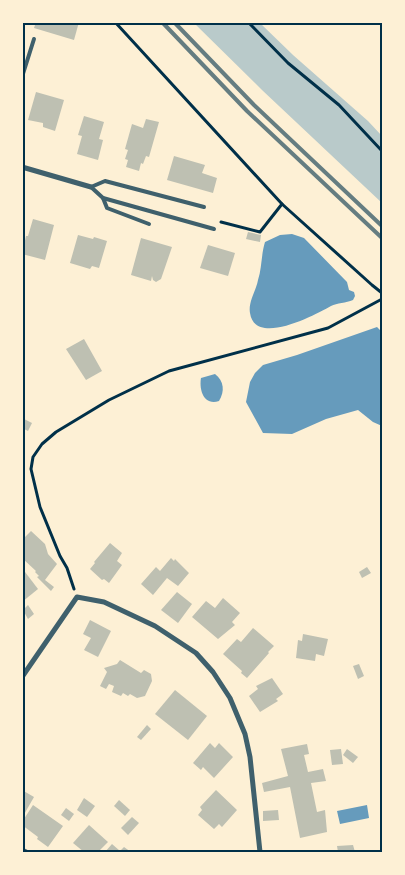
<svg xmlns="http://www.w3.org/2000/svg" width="405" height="875" font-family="'IBM Plex Serif',serif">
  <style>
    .green { fill: #b9caca }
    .water { fill: #669bbc }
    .building { fill: #bec0b2 }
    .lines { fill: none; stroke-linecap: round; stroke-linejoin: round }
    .path { stroke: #003049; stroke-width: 3 }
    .service { stroke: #3f606c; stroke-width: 4 }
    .minor { stroke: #3f606c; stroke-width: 5 }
    .rail { stroke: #657d81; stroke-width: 4 }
    .neatline { fill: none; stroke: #003049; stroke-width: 2 }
  </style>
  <rect width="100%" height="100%" fill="#fdf0d5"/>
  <polygon class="green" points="194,23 260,23 293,55 368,121 382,136 382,203 262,90"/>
  <g class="water">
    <path d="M292,234L304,238L347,282L349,290L354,292L355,296L353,300C346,303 337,303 331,306C315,315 255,347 250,313C248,302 256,291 258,280C262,268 261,255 265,242L280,235Z"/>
    <polygon points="377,327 382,332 382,426 373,422 358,410 326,419 292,434 263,433 246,402 250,382 255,373 263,365 297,355"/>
    <path d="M215,374C224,381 225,391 219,401C203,406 199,389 201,378Z"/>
    <polygon points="367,805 369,818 340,824 337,811"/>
  </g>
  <g class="building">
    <polygon points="36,22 79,22 74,40 34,28"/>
    <polygon points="36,92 64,100 55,131 43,127 43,123 28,120"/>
    <polygon points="84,116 104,122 99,139 103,140 98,160 77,154 82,136 78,135"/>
    <polygon points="146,119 159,122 149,157 146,156 143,164 141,163 139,171 126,167 128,160 125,159 128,150 125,149 132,124 143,128"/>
    <polygon points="174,156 205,165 202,173 217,178 213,193 167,180"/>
    <polygon points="33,219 54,225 45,260 22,254 26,236 28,236"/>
    <polygon points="248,232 261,235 260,242 246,239"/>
    <polygon points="78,235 93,239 94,237 107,241 99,268 92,266 90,269 70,263"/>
    <polygon points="141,238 172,247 161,279 156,282 153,280 152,276 151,281 131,275"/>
    <polygon points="208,245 235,253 228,276 200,268"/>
    <polygon points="84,339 102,371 86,380 66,349"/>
    <polygon points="24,419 32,423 28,431 22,428"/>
    <polygon points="31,531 45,544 48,554 57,564 45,580 54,587 51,591 37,577 39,576 35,572 36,571 22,558 22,540"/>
    <polygon points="110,543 122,553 117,561 122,565 109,583 104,579 102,580 90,569 95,563 94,562"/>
    <polygon points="171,558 174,561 175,559 189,573 178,586 167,578 153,595 141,584 156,567 160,571"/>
    <polygon points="367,567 371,573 362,578 359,572"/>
    <polygon points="22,568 38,589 22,602"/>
    <polygon points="177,592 192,604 178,623 161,610"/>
    <polygon points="223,598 240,613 232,622 235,625 218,639 192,617 206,601 215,608"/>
    <polygon points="28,605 34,614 28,619 23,610"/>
    <polygon points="90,620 111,631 98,657 84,650 91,638 83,634"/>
    <polygon points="253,628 274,646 268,652 269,653 247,678 241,673 242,671 223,654 237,639 241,642"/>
    <polygon points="303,634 328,639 324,656 316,654 315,661 296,658 298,640 302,641"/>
    <polygon points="120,660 141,673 144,670 151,674 152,681 145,696 137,698 130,694 128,696 123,693 121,696 112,692 114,686 109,684 106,689 100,686 107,672 104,668 117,664"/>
    <polygon points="359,664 364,676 358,679 353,666"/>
    <polygon points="272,678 283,694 276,699 278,701 260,712 249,696 258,689 256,686"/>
    <polygon points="175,690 207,716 188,740 155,714"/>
    <polygon points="147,725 151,729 141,740 137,737"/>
    <polygon points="210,743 215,748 219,743 233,757 214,778 203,767 201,770 193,763"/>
    <polygon points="307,744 309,754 304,755 308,772 323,769 326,781 311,783 317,812 325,810 327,832 300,838 290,787 264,792 262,783 288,776 281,749"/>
    <polygon points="341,749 343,764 332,765 330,750"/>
    <polygon points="347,749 358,757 353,763 343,755"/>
    <polygon points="22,790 34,797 22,818"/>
    <polygon points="216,790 237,810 222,827 219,824 214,829 198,815 202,810 200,807"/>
    <polygon points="84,798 95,806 87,817 77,810"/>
    <polygon points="119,800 130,810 125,816 114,806"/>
    <polygon points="33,805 63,826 48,847 37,839 38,837 22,825 22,822"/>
    <polygon points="66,808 74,814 69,821 61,815"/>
    <polygon points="278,810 279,820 263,821 263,811"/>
    <polygon points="132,817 139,823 128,835 121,828"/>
    <polygon points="89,825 108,842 98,852 84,852 73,843"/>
    <polygon points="112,844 120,851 124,847 131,852 105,852"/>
    <polygon points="353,845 355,852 338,852 337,846"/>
  </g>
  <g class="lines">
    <g class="path">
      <polyline points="115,22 282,204 372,285 382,293"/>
      <polyline points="248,22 288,63 339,105 382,151"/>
      <polyline points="221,222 260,232 282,204"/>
      <polyline points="74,589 67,568 60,556 40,507 31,469 33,457 42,444 56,432 109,400 169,371 328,328 382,299"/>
    </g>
    <g class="service">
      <polyline points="22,77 34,39"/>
      <polyline points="103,198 107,208 149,224"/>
      <polyline points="204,207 105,181 91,187 103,198 214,229"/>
    </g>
    <g class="minor">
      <polyline points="22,167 91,187"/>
      <polyline points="22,677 77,597 104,602 155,626 196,653 213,672 230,698 245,734 250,757 260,852"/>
      <polyline points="22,850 26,852"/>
    </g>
    <g class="rail">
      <polyline points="162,22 247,111 382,238"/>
      <polyline points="174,22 254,105 382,226"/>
    </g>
  </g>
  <rect width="405" height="875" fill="none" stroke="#fdf0d5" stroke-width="48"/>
  <rect x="24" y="24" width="357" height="827" class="neatline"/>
</svg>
